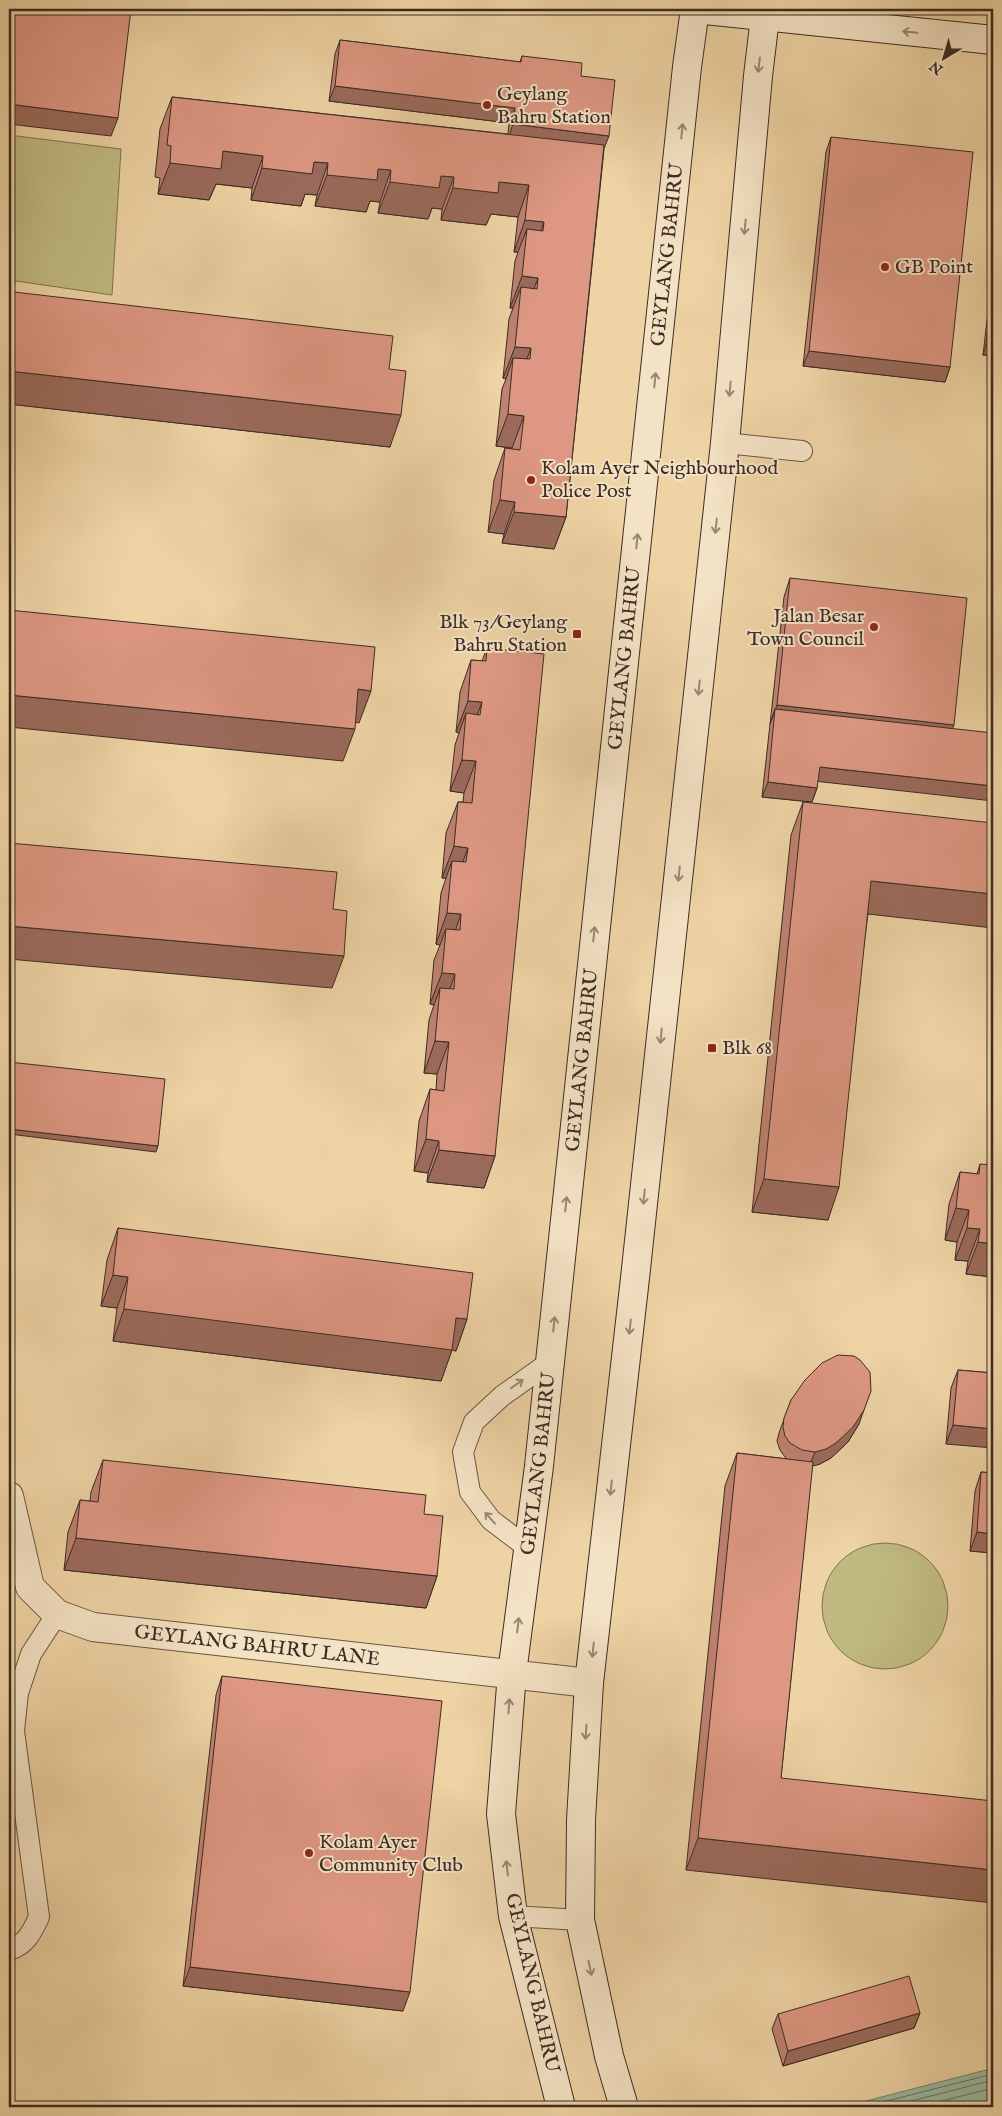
<svg xmlns="http://www.w3.org/2000/svg" width="1002" height="2116" font-family="'IM FELL English',serif">
  <style>
    .green { fill: #c0ba81; stroke: #7e7354 }
    .water { fill: #9bb9a1; stroke: #758170 }
    .lines { fill: none; stroke-linecap: round; stroke-linejoin: round }
    .shore { stroke: #6b7264; stroke-width: 1 }
    .lane-casing { stroke: #685646; stroke-width: 22 }
    .street-casing { stroke: #685646; stroke-width: 30 }
    .secondary-casing { stroke: #3b2c26; stroke-width: 30 }
    .lane { stroke: #f4e2c4; stroke-width: 20 }
    .street { stroke: #f4e2c4; stroke-width: 28 }
    .secondary { stroke: #f4e2c4; stroke-width: 28 }
    .wall { fill: #be8270; stroke: #3b2c26 }
    .shaded-wall { fill: #9b6a5b; stroke: #3b2c26 }
    .building { fill: #dd9782; stroke: #3b2c26 }
    .oneway { stroke: #988775 }
    .poi-dot { fill: #8f2418; stroke: #f4e2c4; stroke-width: 2 }
    .labels { text-anchor: middle; dominant-baseline: central; stroke-width: 4; stroke-linejoin: round; paint-order: stroke }
    .poi-label { font-size: 20px; fill: #3b2c26; stroke: #f4e2c4; text-anchor: start }
    .street-label { font-size: 20px; fill: #3b2c26; stroke: #f4e2c4 }
  </style>
  <rect width="100%" height="100%" fill="#eed3a4"/>
  <filter id="stains"><feTurbulence type="fractalNoise" baseFrequency=".004" numOctaves="4"/><feColorMatrix values="0 0 0 0 .2 0 0 0 0 .09 0 0 0 0 .02 0 0 0 .5 -.17"/></filter>
  <radialGradient id="worn" r=".72"><stop offset=".6" stop-color="#630" stop-opacity="0"/><stop offset="1" stop-color="#630" stop-opacity=".3"/></radialGradient>
  <g class="green">
    <polygon points="9,135 121,149 112,295 9,280"/>
    <circle cx="885" cy="1606" r="63"/>
  </g>
  <polygon class="water" points="993,2069 993,2107 843,2107 982,2071"/>
  <g class="lines">
    <g class="shore">
      <polyline points="863,2107 993,2074"/>
      <polyline points="888,2107 993,2080"/>
      <polyline points="918,2107 993,2088"/>
    </g>
    <g class="lane-casing">
      <g id="lane">
        <polyline points="725,443 802,451"/>
        <polyline points="528,1548 491,1520 470,1492 463,1452 474,1422 502,1396 550,1362"/>
        <polyline points="513,1916 580,1920"/>
        <path d="M9,1950C26,1945 32,1932 39,1917L14,1731L18,1693L31,1654L57,1614"/>
      </g>
    </g>
    <g class="street-casing">
      <g id="street">
        <path id="s1" d="M9,1496L30,1587L57,1614L93,1627L589,1683"/>
      </g>
    </g>
    <g class="secondary-casing">
      <g id="secondary">
        <polyline points="695,9 993,40"/>
        <path id="s2" d="M561,2107L513,1916L501,1814L512,1673L539,1466L687,67L695,9"/>
        <polyline points="624,2107 609,2056 580,1920 581,1820 589,1683 635,1278 725,443 758,76 766,9"/>
      </g>
    </g>
    <use href="#lane" class="lane"/>
    <use href="#street" class="street"/>
    <use href="#secondary" class="secondary"/>
  </g>
  <g class="wall">
    <polygon points="340,40 520,62 522,56 581,76 604,150 566,517 554,549 502,543 504,534 488,532 494,480 505,448 512,449 512,448 496,446 502,389 506,379 503,378 509,319 513,308 510,308 515,261 518,252 514,252 518,217 491,214 486,225 441,220 442,209 432,208 428,219 378,213 380,202 370,201 366,212 315,206 317,195 305,194 301,206 251,200 252,188 216,184 209,200 158,194 160,178 155,177 160,129 172,97 508,134 509,123 329,101 335,54"/>
    <polygon points="831,137 950,367 945,382 803,366 826,152"/>
    <polygon points="993,268 993,356 983,355"/>
    <polygon points="14,292 389,369 390,447 9,404 9,308"/>
    <polygon points="790,578 817,788 812,802 762,797 784,597"/>
    <polygon points="487,648 495,1156 484,1188 427,1182 428,1173 414,1171 419,1121 430,1089 436,1090 437,1074 424,1073 429,1020 434,1005 430,1004 434,960 440,945 436,944 441,893 446,878 442,878 446,833 458,802 463,802 464,793 450,791 455,745 459,733 456,732 460,692 471,660 482,661"/>
    <polygon points="803,802 868,914 828,1220 752,1212 791,835"/>
    <polygon points="980,1164 993,1277 966,1274 968,1261 955,1260 957,1242 945,1240 949,1204 960,1172 977,1174"/>
    <polygon points="118,1228 467,1319 456,1351 452,1350 441,1381 113,1341 117,1308 101,1306 107,1260"/>
    <polygon points="958,1370 993,1373 946,1444 951,1388"/>
    <polygon points="791,1400 859,1424 848,1442 831,1458 820,1464 812,1466 781,1778 686,1870 725,1486 737,1453 787,1459 785,1457 780,1450 777,1441 779,1433"/>
    <polygon points="103,1460 424,1514 437,1576 426,1608 64,1570 68,1532 80,1500 90,1501 91,1492"/>
    <polygon points="981,1472 993,1473 993,1553 970,1551 975,1491"/>
    <polygon points="222,1676 403,2011 183,1986 216,1695"/>
    <polygon points="920,2013 914,2028 783,2066 772,2029 778,2014"/>
  </g>
  <g class="shaded-wall">
    <polygon points="335,86 515,108 509,123 329,101"/>
    <polygon points="9,104 118,118 111,136 9,124"/>
    <polygon points="513,124 609,136 603,151 508,139"/>
    <polygon points="223,151 263,156 252,188 216,184 209,200 158,194 170,163"/>
    <polygon points="314,162 328,163 317,195 305,194 301,206 251,200 262,168"/>
    <polygon points="378,169 391,170 380,202 370,201 366,212 315,206 327,175"/>
    <polygon points="441,176 454,177 442,209 432,208 428,219 378,213 390,182"/>
    <polygon points="499,182 529,185 518,217 491,214 486,225 441,220 453,188"/>
    <polygon points="525,220 544,222 533,253 527,229 518,252 514,252"/>
    <polygon points="522,276 538,278 526,310 521,287 513,308 510,308"/>
    <polygon points="986,345 993,345 993,356 983,355"/>
    <polygon points="515,347 531,348 519,380 513,358 506,379 503,378"/>
    <polygon points="809,351 950,367 945,382 803,366"/>
    <polygon points="9,371 401,415 390,447 9,404"/>
    <polygon points="508,414 524,416 512,448 496,446"/>
    <polygon points="500,500 515,502 504,534 488,532"/>
    <polygon points="514,512 566,517 554,549 502,543"/>
    <polygon points="358,689 371,691 359,723 346,721"/>
    <polygon points="9,695 355,729 343,761 9,727"/>
    <polygon points="468,701 482,702 470,734 466,713 459,733 456,732"/>
    <polygon points="777,705 954,725 947,743 775,709 770,724"/>
    <polygon points="462,760 476,761 464,793 450,791"/>
    <polygon points="820,767 993,786 993,801 814,781"/>
    <polygon points="768,782 817,788 812,802 762,797"/>
    <polygon points="454,846 468,848 456,880 452,861 446,878 442,878"/>
    <polygon points="871,881 993,894 993,928 859,913"/>
    <polygon points="447,913 461,914 450,946 446,929 440,945 436,944"/>
    <polygon points="9,926 344,956 332,988 9,959"/>
    <polygon points="442,973 455,974 444,1006 440,988 434,1005 430,1004"/>
    <polygon points="435,1041 449,1042 437,1074 424,1073"/>
    <polygon points="9,1129 158,1146 156,1152 9,1134"/>
    <polygon points="426,1139 439,1141 428,1173 414,1171"/>
    <polygon points="439,1150 495,1156 484,1188 427,1182"/>
    <polygon points="764,1179 839,1187 828,1220 752,1212"/>
    <polygon points="956,1208 969,1210 957,1242 945,1240"/>
    <polygon points="967,1228 980,1229 968,1261 955,1260"/>
    <polygon points="978,1242 993,1244 993,1277 966,1274"/>
    <polygon points="113,1275 128,1277 117,1308 101,1306"/>
    <polygon points="124,1309 456,1318 467,1319 456,1351 452,1350 441,1381 113,1341"/>
    <polygon points="864,1410 859,1424 848,1442 831,1458 820,1464 809,1467 815,1452"/>
    <polygon points="953,1425 993,1429 993,1448 946,1444"/>
    <polygon points="977,1532 993,1534 993,1553 970,1551"/>
    <polygon points="76,1538 437,1576 426,1608 64,1570"/>
    <polygon points="698,1838 993,1870 993,1903 686,1870"/>
    <polygon points="190,1967 410,1992 403,2011 183,1986"/>
    <polygon points="920,2013 914,2028 783,2066 788,2051"/>
  </g>
  <g class="building">
    <polygon points="9,9 131,9 118,118 9,104"/>
    <polygon points="340,40 521,62 522,56 582,63 581,76 615,80 609,136 513,124 515,108 335,86"/>
    <polygon points="172,97 604,145 566,517 514,512 515,502 500,500 505,448 520,450 524,416 508,414 513,358 530,359 531,348 515,347 521,287 537,289 538,278 522,276 527,229 543,231 544,222 525,220 529,185 499,182 498,193 453,188 454,177 441,176 439,188 390,182 391,170 378,169 377,180 327,175 328,163 314,162 312,174 262,168 263,156 223,151 221,169 170,163 171,146 167,145"/>
    <polygon points="831,137 973,152 950,367 809,351"/>
    <polygon points="993,288 993,345 986,345"/>
    <polygon points="14,292 393,336 389,369 406,371 401,415 9,371 9,332 10,333"/>
    <polygon points="790,578 967,598 954,725 777,705"/>
    <polygon points="9,610 375,647 371,691 358,689 355,729 9,695"/>
    <polygon points="487,648 544,654 495,1156 439,1150 439,1141 426,1139 430,1089 444,1091 449,1042 435,1041 440,988 454,989 455,974 442,973 446,929 460,930 461,914 447,913 452,861 466,862 468,848 454,846 458,802 472,803 476,761 462,760 466,713 480,715 482,702 468,701 471,660 486,661"/>
    <polygon points="775,709 993,733 993,786 820,767 817,788 768,782"/>
    <polygon points="803,802 993,823 993,894 871,881 839,1187 764,1179"/>
    <polygon points="9,843 337,872 333,909 347,911 344,956 9,926"/>
    <polygon points="9,1062 165,1079 158,1146 9,1129"/>
    <polygon points="980,1164 993,1165 993,1244 978,1242 980,1229 967,1228 969,1210 956,1208 960,1172 979,1174"/>
    <polygon points="118,1228 473,1273 467,1319 456,1318 452,1350 124,1309 128,1277 113,1275"/>
    <polygon points="838,1355 854,1356 860,1360 870,1372 871,1391 864,1410 853,1427 836,1443 826,1449 815,1452 802,1450 790,1443 785,1436 783,1427 784,1418 791,1400 805,1380 822,1363"/>
    <polygon points="958,1370 993,1373 993,1429 953,1425"/>
    <polygon points="737,1453 813,1462 781,1778 993,1801 993,1870 698,1838"/>
    <polygon points="103,1460 426,1495 424,1514 443,1516 437,1576 76,1538 80,1500 98,1502"/>
    <polygon points="981,1472 993,1473 993,1534 977,1532"/>
    <polygon points="222,1676 442,1701 410,1992 190,1967"/>
    <polygon points="909,1976 920,2013 788,2051 778,2014"/>
  </g>
  <defs><path id="oneway-shaft" d="M-6 0H5M1.5-3L5.5 0L1.5 3" fill="none" stroke-width="1.6" stroke-linecap="round" stroke-linejoin="round" transform="scale(1.25)"/></defs>
  <g class="oneway">
    <use href="#oneway-shaft" transform="translate(910 32) rotate(-174)"/>
    <use href="#oneway-shaft" transform="translate(759 65) rotate(97)"/>
    <use href="#oneway-shaft" transform="translate(682 131) rotate(-84)"/>
    <use href="#oneway-shaft" transform="translate(745 227) rotate(95)"/>
    <use href="#oneway-shaft" transform="translate(655 380) rotate(-84)"/>
    <use href="#oneway-shaft" transform="translate(730 389) rotate(95)"/>
    <use href="#oneway-shaft" transform="translate(716 526) rotate(96)"/>
    <use href="#oneway-shaft" transform="translate(637 541) rotate(-84)"/>
    <use href="#oneway-shaft" transform="translate(699 688) rotate(96)"/>
    <use href="#oneway-shaft" transform="translate(679 874) rotate(96)"/>
    <use href="#oneway-shaft" transform="translate(594 934) rotate(-84)"/>
    <use href="#oneway-shaft" transform="translate(661 1036) rotate(96)"/>
    <use href="#oneway-shaft" transform="translate(644 1197) rotate(96)"/>
    <use href="#oneway-shaft" transform="translate(566 1204) rotate(-84)"/>
    <use href="#oneway-shaft" transform="translate(554 1324) rotate(-84)"/>
    <use href="#oneway-shaft" transform="translate(630 1327) rotate(96)"/>
    <use href="#oneway-shaft" transform="translate(517 1384) rotate(-35)"/>
    <use href="#oneway-shaft" transform="translate(611 1488) rotate(96)"/>
    <use href="#oneway-shaft" transform="translate(490 1518) rotate(-132)"/>
    <use href="#oneway-shaft" transform="translate(518 1625) rotate(-83)"/>
    <use href="#oneway-shaft" transform="translate(593 1650) rotate(96)"/>
    <use href="#oneway-shaft" transform="translate(509 1706) rotate(-86)"/>
    <use href="#oneway-shaft" transform="translate(586 1732) rotate(94)"/>
    <use href="#oneway-shaft" transform="translate(507 1868) rotate(-97)"/>
    <use href="#oneway-shaft" transform="translate(590 1968) rotate(78)"/>
  </g>
  <g class="poi-dot">
    <circle cx="487" cy="105" r="5"/>
    <circle cx="885" cy="267" r="5"/>
    <circle cx="531" cy="480" r="5"/>
    <circle cx="874" cy="627" r="5"/>
    <rect x="572" y="629" width="10" height="10" rx="2.5"/>
    <rect x="707" y="1043" width="10" height="10" rx="2.5"/>
    <circle cx="309" cy="1853" r="5"/>
  </g>
  <g class="labels">
    <g class="poi-label">
      <text x="497" y="94">Geylang<tspan x="497" dy="23">Bahru Station</tspan></text>
      <text x="895" y="267">GB Point</text>
      <text x="541" y="468">Kolam Ayer Neighbourhood<tspan x="541" dy="23">Police Post</tspan></text>
      <text x="864" y="616" text-anchor="end">Jalan Besar<tspan x="864" dy="23">Town Council</tspan></text>
      <text x="567" y="622" text-anchor="end">Blk 73/Geylang<tspan x="567" dy="23">Bahru Station</tspan></text>
      <text x="722" y="1048">Blk 68</text>
      <text x="319" y="1842">Kolam Ayer<tspan x="319" dy="23">Community Club</tspan></text>
    </g>
    <g class="street-label">
      <text stroke="none"><textPath href="#s2" startOffset="1868">GEYLANG BAHRU</textPath></text>
      <text stroke="none"><textPath href="#s2" startOffset="1462">GEYLANG BAHRU</textPath></text>
      <text stroke="none"><textPath href="#s2" startOffset="1058">GEYLANG BAHRU</textPath></text>
      <text stroke="none"><textPath href="#s2" startOffset="652">GEYLANG BAHRU</textPath></text>
      <text stroke="none"><textPath href="#s1" startOffset="335">GEYLANG BAHRU LANE</textPath></text>
      <text transform="translate(532 1983) rotate(77)">GEYLANG BAHRU</text>
    </g>
  </g>
  <rect width="1002" height="2116" fill="none" stroke="#eed3a4" stroke-width="30"/>
  <rect x="10" y="10" width="982" height="2096" fill="none" stroke="#3b2c26" stroke-width="2.5"/>
  <rect x="15" y="15" width="972" height="2086" fill="none" stroke="#3b2c26"/>
  <g transform="translate(944 58) rotate(218)" stroke="#f4e2c4" stroke-width="4" paint-order="stroke">
  <path d="M0-4L9 19L0 12L-9 19Z" fill="#3b2c26"/>
  <text y="-8" font-size="14" font-weight="bold" text-anchor="middle" fill="#3b2c26">N</text>
  </g>
  <rect width="100%" height="100%" filter="url(#stains)"/>
  <rect width="100%" height="100%" fill="url(#worn)"/>
</svg>
